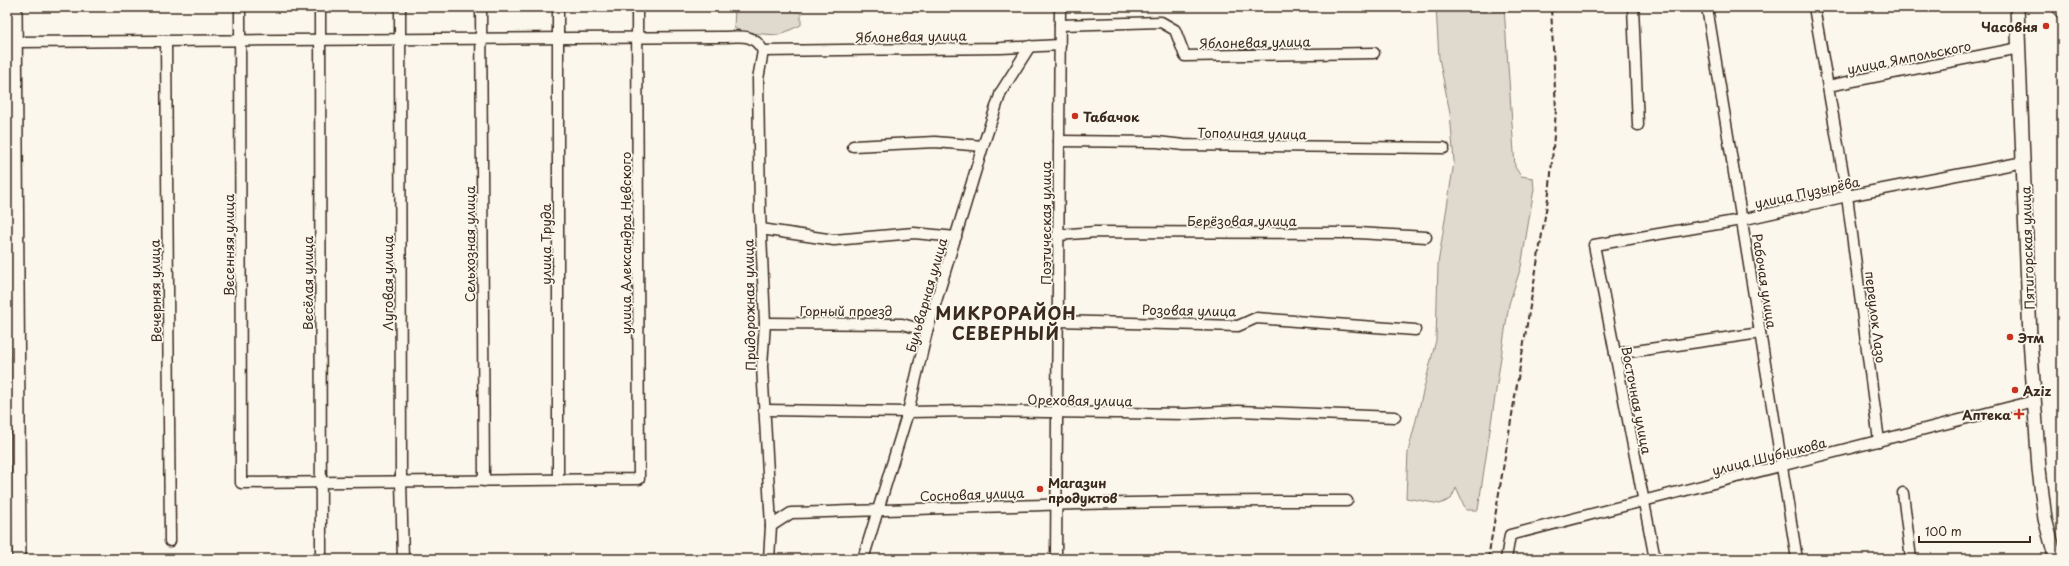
<svg xmlns="http://www.w3.org/2000/svg" width="2069" height="566" font-family="'Playpen Sans',sans-serif">
  <style>
    .green { fill: #dfd9ce; stroke: #8d8276 }
    .lines { fill: none; stroke-linecap: round; stroke-linejoin: round }
    .minor-casing { stroke: #3b2a1e; stroke-width: 13 }
    .major-casing { stroke: #3b2a1e; stroke-width: 16 }
    .minor { stroke: #fbf7ec; stroke-width: 10 }
    .major { stroke: #fbf7ec; stroke-width: 13 }
    .rail { stroke: #3b2a1e; stroke-width: 2; stroke-dasharray: 6 3; stroke-linecap: butt }
    .poi-dot { fill: #c8321e; stroke: #fbf7ec; stroke-width: 1.5 }
    .labels { text-anchor: middle; dominant-baseline: central; stroke-width: 3.5; stroke-linejoin: round; paint-order: stroke }
    .poi-label { font-size: 13px; font-weight: bold; fill: #3b2a1e; stroke: #fbf7ec; text-anchor: start }
    .street-label { font-size: 13px; fill: #3b2a1e; stroke: #fbf7ec }
    .district-label { font-size: 17px; font-weight: bold; letter-spacing: 1px; fill: #3b2a1e; stroke: #fbf7ec }
  </style>
  <rect width="100%" height="100%" fill="#fbf7ec"/>
  <filter id="ink" filterUnits="userSpaceOnUse"><feTurbulence type="fractalNoise" baseFrequency=".025" numOctaves="2"/><feDisplacementMap in="SourceGraphic" scale="8" xChannelSelector="R" yChannelSelector="G"/><feConvolveMatrix kernelMatrix="1 2 1 2 8 2 1 2 1" color-interpolation-filters="sRGB"/></filter>
  <g filter="url(#ink)">
    <g class="green">
      <polygon points="735,7 784,7 801,13 801,25 779,35 746,33 734,28"/>
      <polygon points="1436,7 1504,7 1515,167 1521,176 1533,178 1534,189 1521,267 1509,304 1478,510 1466,510 1456,488 1451,499 1440,504 1406,498 1408,452 1436,340 1438,264 1454,162 1450,113 1439,58"/>
    </g>
    <g class="lines">
      <g class="minor-casing">
        <g id="minor">
          <polyline points="240,7 241,483 639,479 637,7"/>
          <polyline points="320,7 321,559"/>
          <polyline points="400,7 401,481 403,559"/>
          <polyline points="481,7 484,481"/>
          <polyline points="558,7 558,480"/>
          <polyline points="1633,7 1638,125"/>
          <polyline points="1707,7 1797,559"/>
          <polyline points="1814,7 1847,196 1879,441"/>
          <polyline points="2057,7 2062,14"/>
          <polyline points="1060,25 1161,22 1175,30 1185,56 1374,53"/>
          <polyline points="166,41 170,541"/>
          <path d="M15,42L721,37C740,37 753,32 763,51"/>
          <polyline points="763,51 758,79 760,212 765,323 762,366 771,526 769,559"/>
          <polyline points="763,51 1001,48 1060,45"/>
          <polyline points="1828,86 2019,48"/>
          <polyline points="1059,141 1157,142 1184,145 1444,148"/>
          <polyline points="853,146 935,142 983,146"/>
          <polyline points="761,229 834,240 914,233 956,237"/>
          <polyline points="1058,235 1095,232 1358,233 1426,237"/>
          <polyline points="1058,321 1238,326 1256,318 1415,330"/>
          <polyline points="765,323 902,324 927,331"/>
          <polyline points="1615,354 1760,333"/>
          <polyline points="764,410 908,412 973,411 1186,414 1238,411 1395,417"/>
          <polyline points="1903,493 1911,559"/>
          <path d="M771,526L791,513C976,507 1161,500 1347,501"/>
          <polyline points="863,559 908,412 927,331 983,146 1001,92 1030,46"/>
          <polyline points="1056,559 1060,7"/>
          <polyline points="1506,559 1510,535 2034,401"/>
          <polyline points="1655,559 1594,245 1741,220 1847,196 2024,162"/>
        </g>
      </g>
      <g class="major-casing">
        <g id="major">
          <polyline points="15,7 19,559"/>
          <polyline points="2017,7 2030,338 2039,469 2045,519 2056,559"/>
        </g>
      </g>
      <use href="#minor" class="minor"/>
      <use href="#major" class="major"/>
      <polyline class="rail" points="1488,559 1550,186 1556,110 1551,7"/>
    </g>
  </g>
  <g class="poi-dot">
    <circle cx="2046" cy="26" r="4"/>
    <circle cx="1075" cy="116" r="4"/>
    <circle cx="2010" cy="337" r="4"/>
    <circle cx="2015" cy="390" r="4"/>
    <path d="M2017 408h4v4h4v4h-4v4h-4v-4h-4v-4h4z"/>
    <circle cx="1040" cy="489" r="4"/>
  </g>
  <g class="labels">
    <g class="poi-label">
      <text x="2038" y="26" text-anchor="end">Часовня</text>
      <text x="1083" y="116">Табачок</text>
      <text x="2018" y="337">Этм</text>
      <text x="2023" y="390">Aziz</text>
      <text x="2011" y="414" text-anchor="end">Аптека</text>
      <text x="1048" y="482">Магазин<tspan x="1048" dy="15">продуктов</tspan></text>
    </g>
    <g class="street-label">
      <text transform="translate(911 36) rotate(-1)">Яблоневая улица</text>
      <text transform="translate(1255 42) rotate(-1)">Яблоневая улица</text>
      <text transform="translate(1909 57) rotate(-11)">улица Ямпольского</text>
      <text transform="translate(1252 133) rotate(1)">Тополиная улица</text>
      <text transform="translate(1807 192) rotate(-12)">улица Пузырёва</text>
      <text x="1242" y="220">Берёзовая улица</text>
      <text transform="translate(1045 223) rotate(-90)">Поэтическая улица</text>
      <text transform="translate(625 243) rotate(-90)">улица Александра Невского</text>
      <text transform="translate(469 244) rotate(-90)">Сельхозная улица</text>
      <text transform="translate(545 244) rotate(-90)">улица Труда</text>
      <text transform="translate(228 245) rotate(-90)">Весенняя улица</text>
      <text transform="translate(2027 248) rotate(-92)">Пятигорская улица</text>
      <text transform="translate(1765 281) rotate(81)">Рабочая улица</text>
      <text transform="translate(307 283) rotate(-90)">Весёлая улица</text>
      <text transform="translate(387 283) rotate(-90)">Луговая улица</text>
      <text transform="translate(155 291) rotate(-91)">Вечерняя улица</text>
      <text transform="translate(926 295) rotate(-74)">Бульварная улица</text>
      <text transform="translate(749 305) rotate(-91)">Придорожная улица</text>
      <text x="846" y="310">Горный проезд</text>
      <text transform="translate(1189 310) rotate(1)">Розовая улица</text>
      <text transform="translate(1876 317) rotate(83)">переулок Лазо</text>
      <text transform="translate(1080 400) rotate(1)">Ореховая улица</text>
      <text transform="translate(1637 400) rotate(79)">Восточная улица</text>
      <text transform="translate(1769 456) rotate(-14)">улица Шубникова</text>
      <text transform="translate(972 494) rotate(-2)">Сосновая улица</text>
    </g>
    <g class="district-label">
      <text x="1006" y="313">МИКРОРАЙОН<tspan x="1006" dy="20">СЕВЕРНЫЙ</tspan></text>
    </g>
  </g>
  <rect width="2069" height="566" fill="none" stroke="#fbf7ec" stroke-width="24"/>
  <rect x="12" y="12" width="2045" height="542" fill="none" stroke="#3b2a1e" stroke-width="1.5" filter="url(#ink)"/>
  <path d="M1919 536v6h111v-6" fill="none" stroke="#3b2a1e" stroke-width="2"/>
  <text x="1925" y="536" font-size="12" fill="#3b2a1e" stroke="#fbf7ec" stroke-width="3" paint-order="stroke">100 m</text>
</svg>
